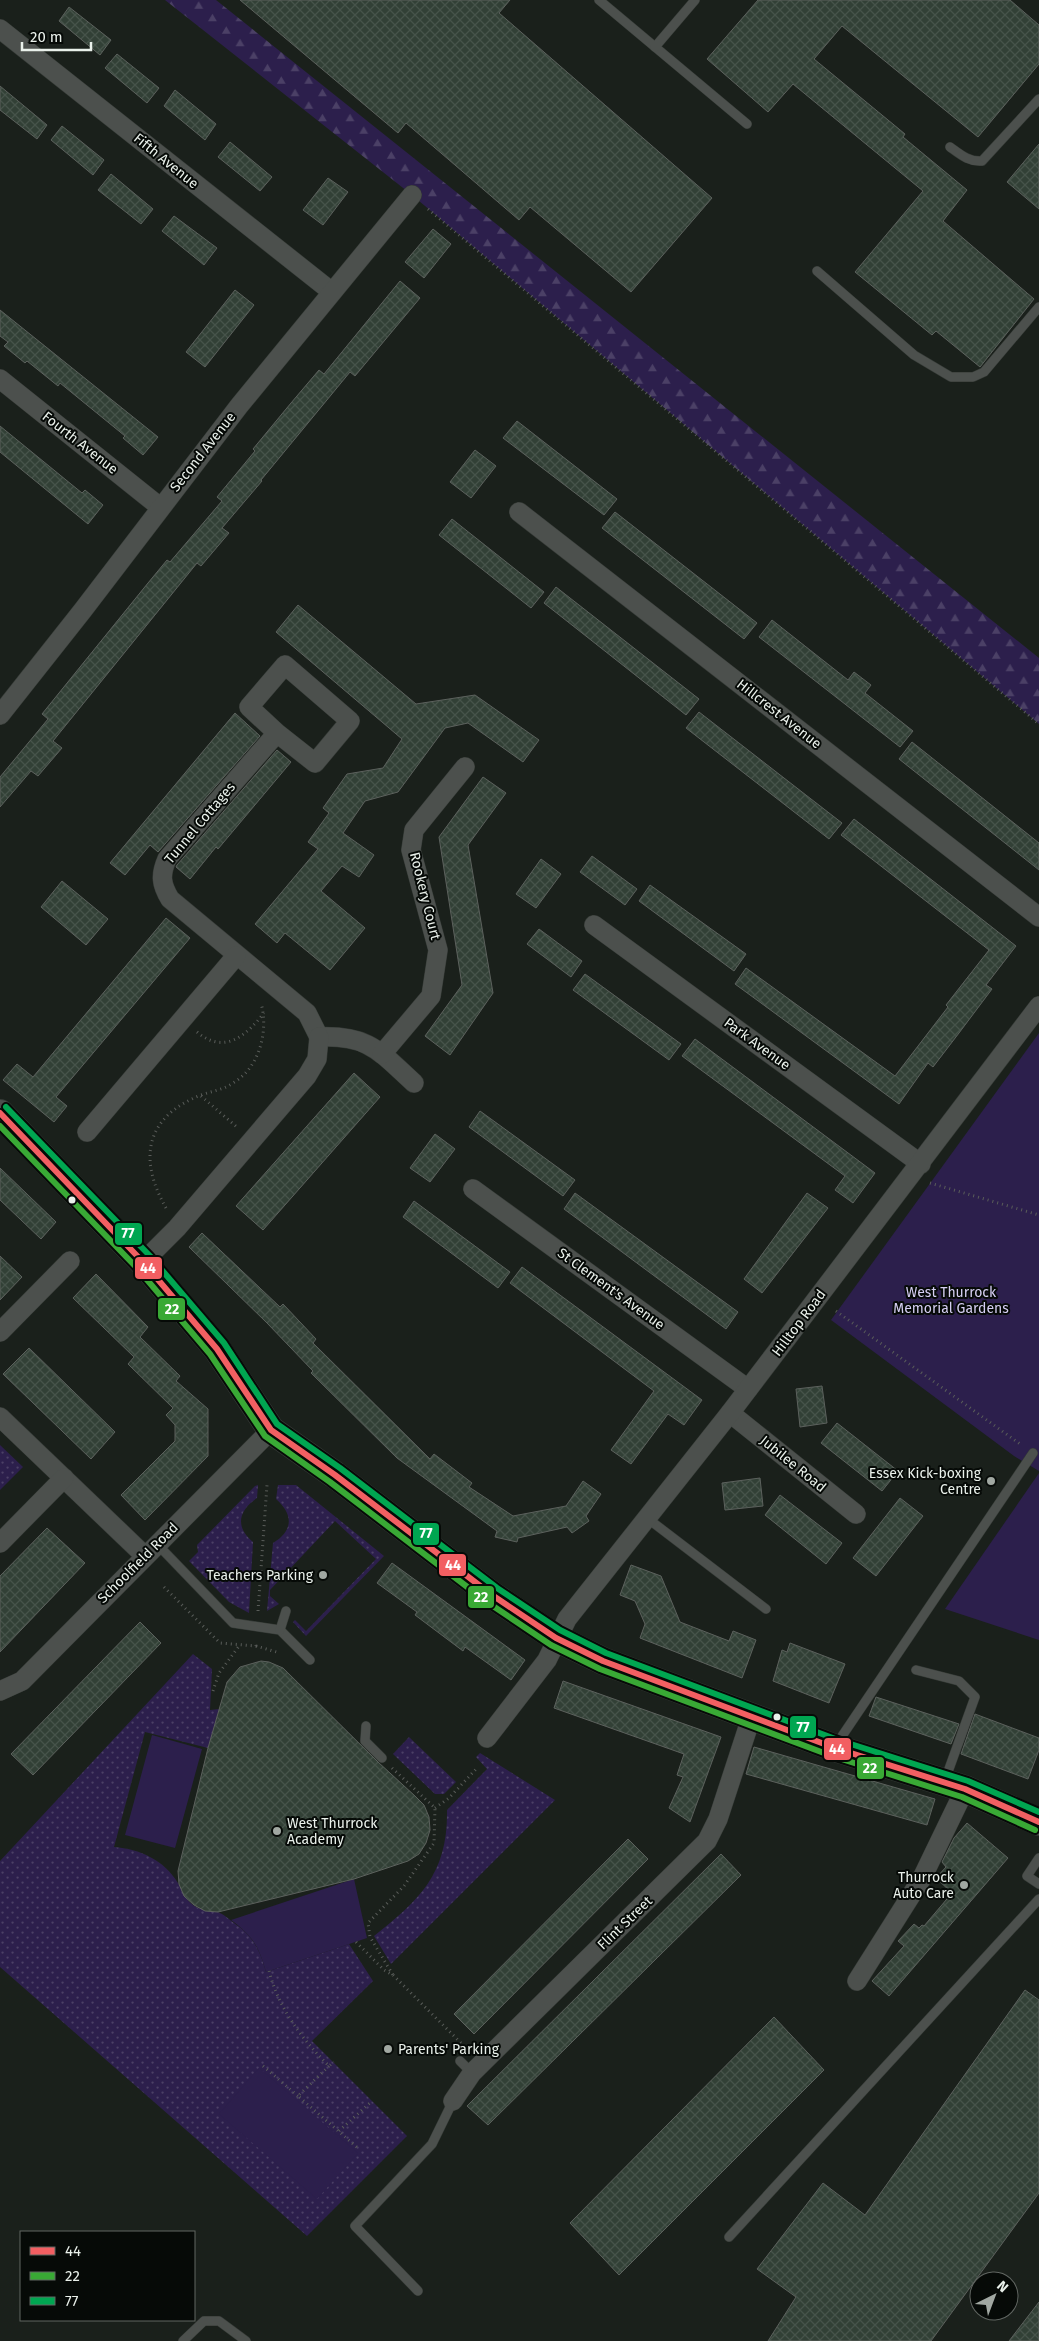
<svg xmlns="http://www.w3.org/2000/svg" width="1039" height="2341" font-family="'Fira Sans',sans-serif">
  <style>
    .grass { fill: url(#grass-dots) }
    .forest { fill: url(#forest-firs) }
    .green { fill: #2c1f4c }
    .building { fill: url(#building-cross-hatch); stroke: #5c615d }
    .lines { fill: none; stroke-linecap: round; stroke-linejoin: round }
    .lane-casing { stroke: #363b37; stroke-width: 10 }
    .street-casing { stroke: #363b37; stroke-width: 20 }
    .secondary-casing { stroke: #363b37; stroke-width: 28 }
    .path { stroke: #5a5d5a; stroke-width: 3; stroke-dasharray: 1 4; stroke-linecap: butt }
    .lane { stroke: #4c504d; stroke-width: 9 }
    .street { stroke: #4c504d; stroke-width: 19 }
    .secondary { stroke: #4c504d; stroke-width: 26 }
    .bus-1-casing { stroke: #060a07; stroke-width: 10 }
    .bus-2-casing { stroke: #060a07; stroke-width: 10 }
    .bus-3-casing { stroke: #060a07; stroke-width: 10 }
    .bus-1 { stroke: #f25f62; stroke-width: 6 }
    .bus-2 { stroke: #39a935; stroke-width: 6 }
    .bus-3 { stroke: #00a651; stroke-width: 6 }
    .bus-dot { fill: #eaf1eb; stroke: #060a07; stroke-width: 2 }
    .poi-dot { fill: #a1a8a2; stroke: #060a07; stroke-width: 2 }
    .labels { text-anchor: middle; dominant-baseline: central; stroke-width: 4; stroke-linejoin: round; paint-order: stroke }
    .street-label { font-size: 14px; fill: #eaf1eb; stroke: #060a07 }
    .park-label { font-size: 14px; fill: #d6cff3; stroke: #060a07 }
    .poi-label { font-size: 14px; fill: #eaf1eb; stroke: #060a07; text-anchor: end }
    .line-badge { stroke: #060a07; stroke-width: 2 }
    .badge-label { font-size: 14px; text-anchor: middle; font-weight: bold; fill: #fff }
  </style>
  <defs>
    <pattern id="grass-dots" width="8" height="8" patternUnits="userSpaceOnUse" patternTransform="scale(1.25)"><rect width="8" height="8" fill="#2c1f4c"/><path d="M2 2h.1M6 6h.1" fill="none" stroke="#4b4066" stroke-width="1.8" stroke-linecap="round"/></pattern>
    <pattern id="forest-firs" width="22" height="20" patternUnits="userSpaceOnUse" patternTransform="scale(1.25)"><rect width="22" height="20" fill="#2c1f4c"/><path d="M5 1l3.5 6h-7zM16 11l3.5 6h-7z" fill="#4b4066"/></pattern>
    <pattern id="building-cross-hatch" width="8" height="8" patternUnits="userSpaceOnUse" patternTransform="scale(1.25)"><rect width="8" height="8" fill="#324036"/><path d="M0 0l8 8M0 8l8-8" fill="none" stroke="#46534a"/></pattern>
  </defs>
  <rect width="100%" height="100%" fill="#1a201b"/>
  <g class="grass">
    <polygon points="0,1445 23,1467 0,1490"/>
    <path d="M258,1485L257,1498C238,1511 235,1527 253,1542L249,1613L229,1602L189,1561L198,1552L197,1545L255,1486Z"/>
    <path d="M278,1485H296L384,1556L306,1636L293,1622L295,1620L306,1631L376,1559L335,1521L270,1590V1596L279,1604L267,1611L273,1543C293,1531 294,1515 276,1499Z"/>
    <path d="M193,1654L212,1669L210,1710L219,1709L208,1748L145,1732L114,1847C140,1849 164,1860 178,1883C183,1891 185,1899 193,1905C201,1911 209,1909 218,1912C223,1914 229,1919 234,1923C253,1936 260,1950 266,1972L349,1944L373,1981L312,2041L407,2136L307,2236L0,1967V1861Z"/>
    <polygon points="409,1737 456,1782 444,1794 435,1794 393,1754"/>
    <path d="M480,1753L555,1800L391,1964L374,1936C421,1899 448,1873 447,1810L487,1769L476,1757Z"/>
  </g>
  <polygon class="forest" points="165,0 216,0 1039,658 1039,724 412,195"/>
  <g class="green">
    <polygon points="1039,1033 1039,1471 1014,1456 831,1320"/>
    <polygon points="1039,1473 1039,1640 945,1609"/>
    <polygon points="152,1735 202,1749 175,1848 125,1835"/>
    <path d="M354,1879L367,1938L266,1972C259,1947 253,1936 231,1920Z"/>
    <polygon points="259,2068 358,2153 317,2199 219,2114"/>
  </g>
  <g class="building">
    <polygon points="240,0 510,0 499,13 712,198 631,292 530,207 519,220 406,123 398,133"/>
    <polygon points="758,0 1010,0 1039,25 1039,64 978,137 842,26 814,59 905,134 903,137 967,190 943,221 1034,299 980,367 936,331 932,335 855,272 923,191 793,84 768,112 707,59"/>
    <polygon points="69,7 111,40 100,55 59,21"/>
    <polygon points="117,54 159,88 147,103 105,68"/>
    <polygon points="0,86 47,125 37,139 0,110"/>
    <polygon points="175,90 216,124 205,140 164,106"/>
    <polygon points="62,126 104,160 93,175 51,140"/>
    <polygon points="230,142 272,177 260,191 218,157"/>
    <polygon points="1039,144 1039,209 1007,182"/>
    <polygon points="111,174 153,209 141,224 98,190"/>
    <polygon points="328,178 348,192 323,225 303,210"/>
    <polygon points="174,216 217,248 204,265 162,231"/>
    <polygon points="433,229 451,244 424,278 405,262"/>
    <polygon points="400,281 420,298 355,376 350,372 261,480 262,481 222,528 229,533 201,566 197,563 53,741 62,748 38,776 31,771 0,807 0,777 48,719 42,714 148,583 167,560 170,562 222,501 217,497 255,451 253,449 291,403 319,370 324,374"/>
    <polygon points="235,290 254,305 205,367 186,352"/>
    <polygon points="0,310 158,437 143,455 123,438 125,436 60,383 58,386 27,361 25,363 4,346 8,342 0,336"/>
    <polygon points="517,421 617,499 604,515 503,438"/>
    <polygon points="0,426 82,493 85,490 103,505 88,524 0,452"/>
    <polygon points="475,450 496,466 471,498 450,482"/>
    <polygon points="615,512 757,623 744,639 602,528"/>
    <polygon points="452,519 544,592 531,608 439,535"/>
    <polygon points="556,587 699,699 686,715 544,603"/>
    <polygon points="298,605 416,704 475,695 539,740 523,762 468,723 445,728 398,792 365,801 343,833 374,855 359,877 342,866 321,891 365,928 330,970 285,933 277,943 255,924 318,849 308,842 329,813 323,808 347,774 383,768 402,739 276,632"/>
    <polygon points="772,620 848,680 854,672 871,685 865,693 913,731 900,747 759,637"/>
    <polygon points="699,712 842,823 829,839 686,728"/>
    <polygon points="235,713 260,736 158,852 150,845 125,875 110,863"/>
    <polygon points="912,742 1039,843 1039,870 899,759"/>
    <polygon points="277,750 291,762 218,849 216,847 190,879 176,867 177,865"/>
    <polygon points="483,777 506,793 468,845 493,993 450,1055 425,1036 462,985 439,837"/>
    <polygon points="854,819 1016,946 986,985 992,989 959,1033 933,1067 928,1063 899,1104 735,984 746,968 895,1076 948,1007 946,1005 989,950 841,835"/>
    <polygon points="592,856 637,889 625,905 580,872"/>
    <polygon points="541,859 561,874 536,908 516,894"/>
    <polygon points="62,881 108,919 86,945 41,907"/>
    <polygon points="650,885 746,954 734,971 639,901"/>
    <polygon points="166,918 190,938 56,1097 67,1106 54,1122 3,1080 17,1064 33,1077"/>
    <polygon points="539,929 582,961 571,977 527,944"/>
    <polygon points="585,974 681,1044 669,1060 573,990"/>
    <polygon points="695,1039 875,1173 853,1203 835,1190 845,1176 682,1056"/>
    <polygon points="354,1073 380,1097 263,1230 236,1206"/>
    <polygon points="480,1111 575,1180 563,1196 469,1127"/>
    <polygon points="435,1134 455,1149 430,1182 410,1168"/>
    <polygon points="0,1168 56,1222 41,1239 0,1200"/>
    <polygon points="575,1193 738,1312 726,1329 564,1209"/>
    <polygon points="807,1193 828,1208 762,1293 744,1279"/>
    <polygon points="414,1201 510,1272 498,1288 403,1217"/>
    <polygon points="202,1233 280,1307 283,1304 316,1339 313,1343 430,1459 434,1454 472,1483 469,1487 513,1516 566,1506 583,1481 601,1494 586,1516 589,1521 572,1533 567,1527 518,1538 517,1542 495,1537 497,1531 397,1458 311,1373 313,1371 267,1323 189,1247"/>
    <polygon points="0,1256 22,1277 0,1300"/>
    <polygon points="522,1267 702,1400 684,1425 668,1414 631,1464 611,1450 654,1391 510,1283"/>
    <polygon points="96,1274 148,1327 140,1337 180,1376 176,1381 208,1409 208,1456 145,1520 121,1495 175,1441 175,1425 166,1415 173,1408 128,1364 134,1357 73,1298"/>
    <polygon points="29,1348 115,1432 91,1459 3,1374"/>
    <polygon points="822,1386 827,1423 800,1427 796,1389"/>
    <polygon points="837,1423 898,1471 882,1491 821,1443"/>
    <polygon points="760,1478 763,1506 725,1510 722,1483"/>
    <polygon points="780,1495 842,1543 826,1564 765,1515"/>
    <polygon points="900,1498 923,1516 876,1576 853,1558"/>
    <polygon points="47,1528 85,1563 0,1652 0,1576"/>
    <polygon points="392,1563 525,1660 511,1680 465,1647 463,1651 415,1615 417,1612 377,1583"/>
    <polygon points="631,1565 661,1576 680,1622 729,1641 733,1631 756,1640 742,1678 640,1638 645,1624 635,1601 620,1595"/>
    <polygon points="140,1622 161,1643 33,1775 11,1754"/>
    <polygon points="790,1643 845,1664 829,1703 773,1681 782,1650 787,1652"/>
    <polygon points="261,1661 269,1662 283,1668 378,1762 415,1796 424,1805 429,1817 430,1830 426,1843 419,1854 408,1861 354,1879 218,1912 205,1911 194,1905 184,1896 179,1884 178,1871 208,1748 227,1682 240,1667"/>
    <polygon points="563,1681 721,1737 690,1822 669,1808 683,1777 677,1775 684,1754 554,1708"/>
    <polygon points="876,1697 959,1724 951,1744 869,1716"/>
    <polygon points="975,1714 1039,1738 1039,1750 1028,1779 961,1754"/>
    <polygon points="754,1747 935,1799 927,1825 746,1774"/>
    <polygon points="967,1823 1008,1858 889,1996 872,1981 904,1946 898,1941 914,1924 919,1928 922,1925 924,1926 952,1893 936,1878 946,1867 942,1862 954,1838"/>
    <polygon points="628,1839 648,1859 474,2034 454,2014"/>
    <polygon points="721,1854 741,1875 488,2125 467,2106"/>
    <polygon points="1025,1990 1039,2000 1039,2193 931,2341 768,2341 796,2297 757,2269 823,2183 865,2215"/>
    <polygon points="774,2017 824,2070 619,2275 570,2223"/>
    <polygon points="1039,2302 1039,2341 1009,2341"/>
  </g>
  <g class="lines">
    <g class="lane-casing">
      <g id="lane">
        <polyline points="599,0 747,124"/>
        <polyline points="655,47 695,0"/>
        <path d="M950,147C961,155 969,162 982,161L1039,99"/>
        <polyline points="817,271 914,355 951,377 973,377 984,372 1039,307"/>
        <polyline points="647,1518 766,1609"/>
        <polyline points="157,1544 233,1623 280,1630 310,1660"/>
        <polyline points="280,1630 286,1611"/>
        <polyline points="916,1670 959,1681 975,1697 945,1780"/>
        <polyline points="366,1726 365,1741 382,1758"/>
        <polyline points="836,1745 1033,1453"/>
        <polyline points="1039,1858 1027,1876 1039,1884"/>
        <polyline points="460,2061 472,2073"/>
        <polyline points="729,2237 1039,1899"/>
        <polyline points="418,2291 355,2226 432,2144 453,2101"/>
        <polyline points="183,2341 204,2321 219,2321 246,2341"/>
      </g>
    </g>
    <g class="street-casing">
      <g id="street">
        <polyline points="0,29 332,292"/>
        <polyline points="0,379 160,507"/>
        <polyline points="519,512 1039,917"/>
        <polyline points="0,715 83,610 239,406 412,195"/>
        <path d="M277,733L315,763L350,721L285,665L249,707L277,733L167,859C160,875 161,884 170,899L307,1013L319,1037"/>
        <polyline points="594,925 921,1164"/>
        <path d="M319,1037C369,1035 379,1051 414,1083"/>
        <polyline points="382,1054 431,996 438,950 411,850 414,830 465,767"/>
        <polyline points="87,1132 236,956"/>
        <polyline points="473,1189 748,1389"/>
        <polyline points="143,1262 177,1228 307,1076 317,1059 319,1037"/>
        <polyline points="0,1332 70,1261"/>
        <polyline points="730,1413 856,1514"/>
        <polyline points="0,1417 145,1556"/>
        <polyline points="0,1543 64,1478"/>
        <polyline points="0,1691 22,1681 271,1430"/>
        <polyline points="487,1738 547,1660 567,1619 730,1413 1039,1006"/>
        <polyline points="857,1981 922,1878 965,1789"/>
        <polyline points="453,2101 472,2073 707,1841 718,1819 752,1715"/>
      </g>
    </g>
    <g class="secondary-casing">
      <polyline id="secondary" points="0,1113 143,1262 217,1349 271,1430 335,1475 492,1595 556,1638 603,1661 835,1748 965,1789 1039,1822"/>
    </g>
    <g class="path">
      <polyline points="428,209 1039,724"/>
      <path d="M197,1032C224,1055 246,1036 264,1013"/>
      <polyline points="201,1096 238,1128"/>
      <polyline points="930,1183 1039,1215"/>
      <path d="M166,1208C138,1159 145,1117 201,1095C212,1091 223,1090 233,1083C259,1068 269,1032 261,1003"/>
      <polyline points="836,1311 1020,1444"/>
      <polyline points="164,1587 220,1643 256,1646 256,1642"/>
      <polyline points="258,1611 267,1485"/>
      <polyline points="256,1646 280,1653"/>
      <polyline points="213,1691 219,1673 239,1646"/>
      <polyline points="392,1768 435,1808 434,1843 404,1886 368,1923 370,1937 393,1975"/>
      <polyline points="435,1808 449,1798 478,1767"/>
      <polyline points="356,1942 384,1970 393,1975 464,2046"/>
      <path d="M269,1971C279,2009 302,2039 329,2066L334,2062"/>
      <polyline points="263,2066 298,2096"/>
      <polyline points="329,2066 298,2096 359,2149"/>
      <polyline points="339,2131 372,2101"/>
    </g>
    <use href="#lane" class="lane"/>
    <use href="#street" class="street"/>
    <use href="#secondary" class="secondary"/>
    <g class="bus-1-casing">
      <polyline id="bus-1" points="0,1113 143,1262 217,1349 271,1430 335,1475 492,1595 556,1638 603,1661 835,1748 965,1789 1039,1822"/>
    </g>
    <g class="bus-2-casing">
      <polyline id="bus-2" points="0,1126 137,1268 210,1354 265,1436 330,1482 487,1602 551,1645 600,1669 832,1756 962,1797 1035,1830"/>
    </g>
    <g class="bus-3-casing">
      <polyline id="bus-3" points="6,1107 150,1256 224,1343 277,1424 340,1468 497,1588 560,1630 606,1653 838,1740 968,1781 1039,1812"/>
    </g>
    <use href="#bus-1" class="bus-1"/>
    <use href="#bus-2" class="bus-2"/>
    <use href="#bus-3" class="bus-3"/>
  </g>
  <g class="bus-dot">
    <circle cx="72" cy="1200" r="4.5"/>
    <circle cx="777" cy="1717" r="4.5"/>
  </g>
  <g class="poi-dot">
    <circle cx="991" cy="1481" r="5"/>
    <circle cx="323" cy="1575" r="5"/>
    <circle cx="277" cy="1831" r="5"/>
    <circle cx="964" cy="1885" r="5"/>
    <circle cx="388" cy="2049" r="5"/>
  </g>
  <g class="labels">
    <g class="street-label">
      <text transform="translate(166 161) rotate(39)">Fifth Avenue</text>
      <text transform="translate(80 443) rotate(38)">Fourth Avenue</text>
      <text transform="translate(203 452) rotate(-52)">Second Avenue</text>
      <text transform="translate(779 714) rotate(38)">Hillcrest Avenue</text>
      <text transform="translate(200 823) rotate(-50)">Tunnel Cottages</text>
      <text transform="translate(425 896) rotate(76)">Rookery Court</text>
      <text transform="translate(757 1044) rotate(36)">Park Avenue</text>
      <text transform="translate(611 1289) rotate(36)">St Clement's Avenue</text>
      <text transform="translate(799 1323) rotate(-53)">Hilltop Road</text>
      <text transform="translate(793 1464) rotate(39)">Jubilee Road</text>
      <text transform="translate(138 1563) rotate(-45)">Schoolfield Road</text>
      <text transform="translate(625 1923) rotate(-44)">Flint Street</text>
    </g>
    <g class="park-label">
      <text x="951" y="1292">West Thurrock<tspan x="951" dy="16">Memorial Gardens</tspan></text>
    </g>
    <g class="poi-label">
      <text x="981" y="1473">Essex Kick-boxing<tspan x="981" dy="16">Centre</tspan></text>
      <text x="313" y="1575">Teachers Parking</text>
      <text x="287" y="1823" text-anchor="start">West Thurrock<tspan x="287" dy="16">Academy</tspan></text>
      <text x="954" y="1877">Thurrock<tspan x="954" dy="16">Auto Care</tspan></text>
      <text x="398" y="2049" text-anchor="start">Parents' Parking</text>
    </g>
  </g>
  <g class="line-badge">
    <rect x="114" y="1222" width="29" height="24" rx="5" fill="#00a651"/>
    <rect x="134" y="1256" width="29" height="24" rx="5" fill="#f25f62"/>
    <rect x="157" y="1297" width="29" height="24" rx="5" fill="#39a935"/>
    <rect x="412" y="1522" width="28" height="24" rx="5" fill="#00a651"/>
    <rect x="438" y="1553" width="29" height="24" rx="5" fill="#f25f62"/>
    <rect x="467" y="1585" width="28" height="24" rx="5" fill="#39a935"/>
    <rect x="789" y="1715" width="28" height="24" rx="5" fill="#00a651"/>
    <rect x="823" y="1737" width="29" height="24" rx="5" fill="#f25f62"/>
    <rect x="856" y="1756" width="29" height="24" rx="5" fill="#39a935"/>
  </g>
  <g class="badge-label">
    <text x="128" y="1238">77</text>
    <text x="148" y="1273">44</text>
    <text x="172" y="1314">22</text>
    <text x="426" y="1538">77</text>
    <text x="453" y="1570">44</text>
    <text x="481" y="1602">22</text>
    <text x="803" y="1732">77</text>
    <text x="837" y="1754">44</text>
    <text x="870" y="1773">22</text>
  </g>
  <rect x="20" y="2231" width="175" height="90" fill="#060a07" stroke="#616662"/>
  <rect x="30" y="2247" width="25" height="8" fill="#f25f62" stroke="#616662"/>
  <text x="65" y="2256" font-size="15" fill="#eaf1eb">44</text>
  <rect x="30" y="2272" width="25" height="8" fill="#39a935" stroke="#616662"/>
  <text x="65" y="2281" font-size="15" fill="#eaf1eb">22</text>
  <rect x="30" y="2297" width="25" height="8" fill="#00a651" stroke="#616662"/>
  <text x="65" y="2306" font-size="15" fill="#eaf1eb">77</text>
  <g transform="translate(994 2296) rotate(42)"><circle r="24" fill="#060a07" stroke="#616662"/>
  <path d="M0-4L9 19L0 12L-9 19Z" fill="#a1a8a2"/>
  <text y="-8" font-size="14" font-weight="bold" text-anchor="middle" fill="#eaf1eb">N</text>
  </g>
  <path d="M22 42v8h69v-8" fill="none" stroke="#eaf1eb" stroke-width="2.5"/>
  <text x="30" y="42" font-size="15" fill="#eaf1eb" stroke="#060a07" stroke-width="4" paint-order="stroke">20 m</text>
</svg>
